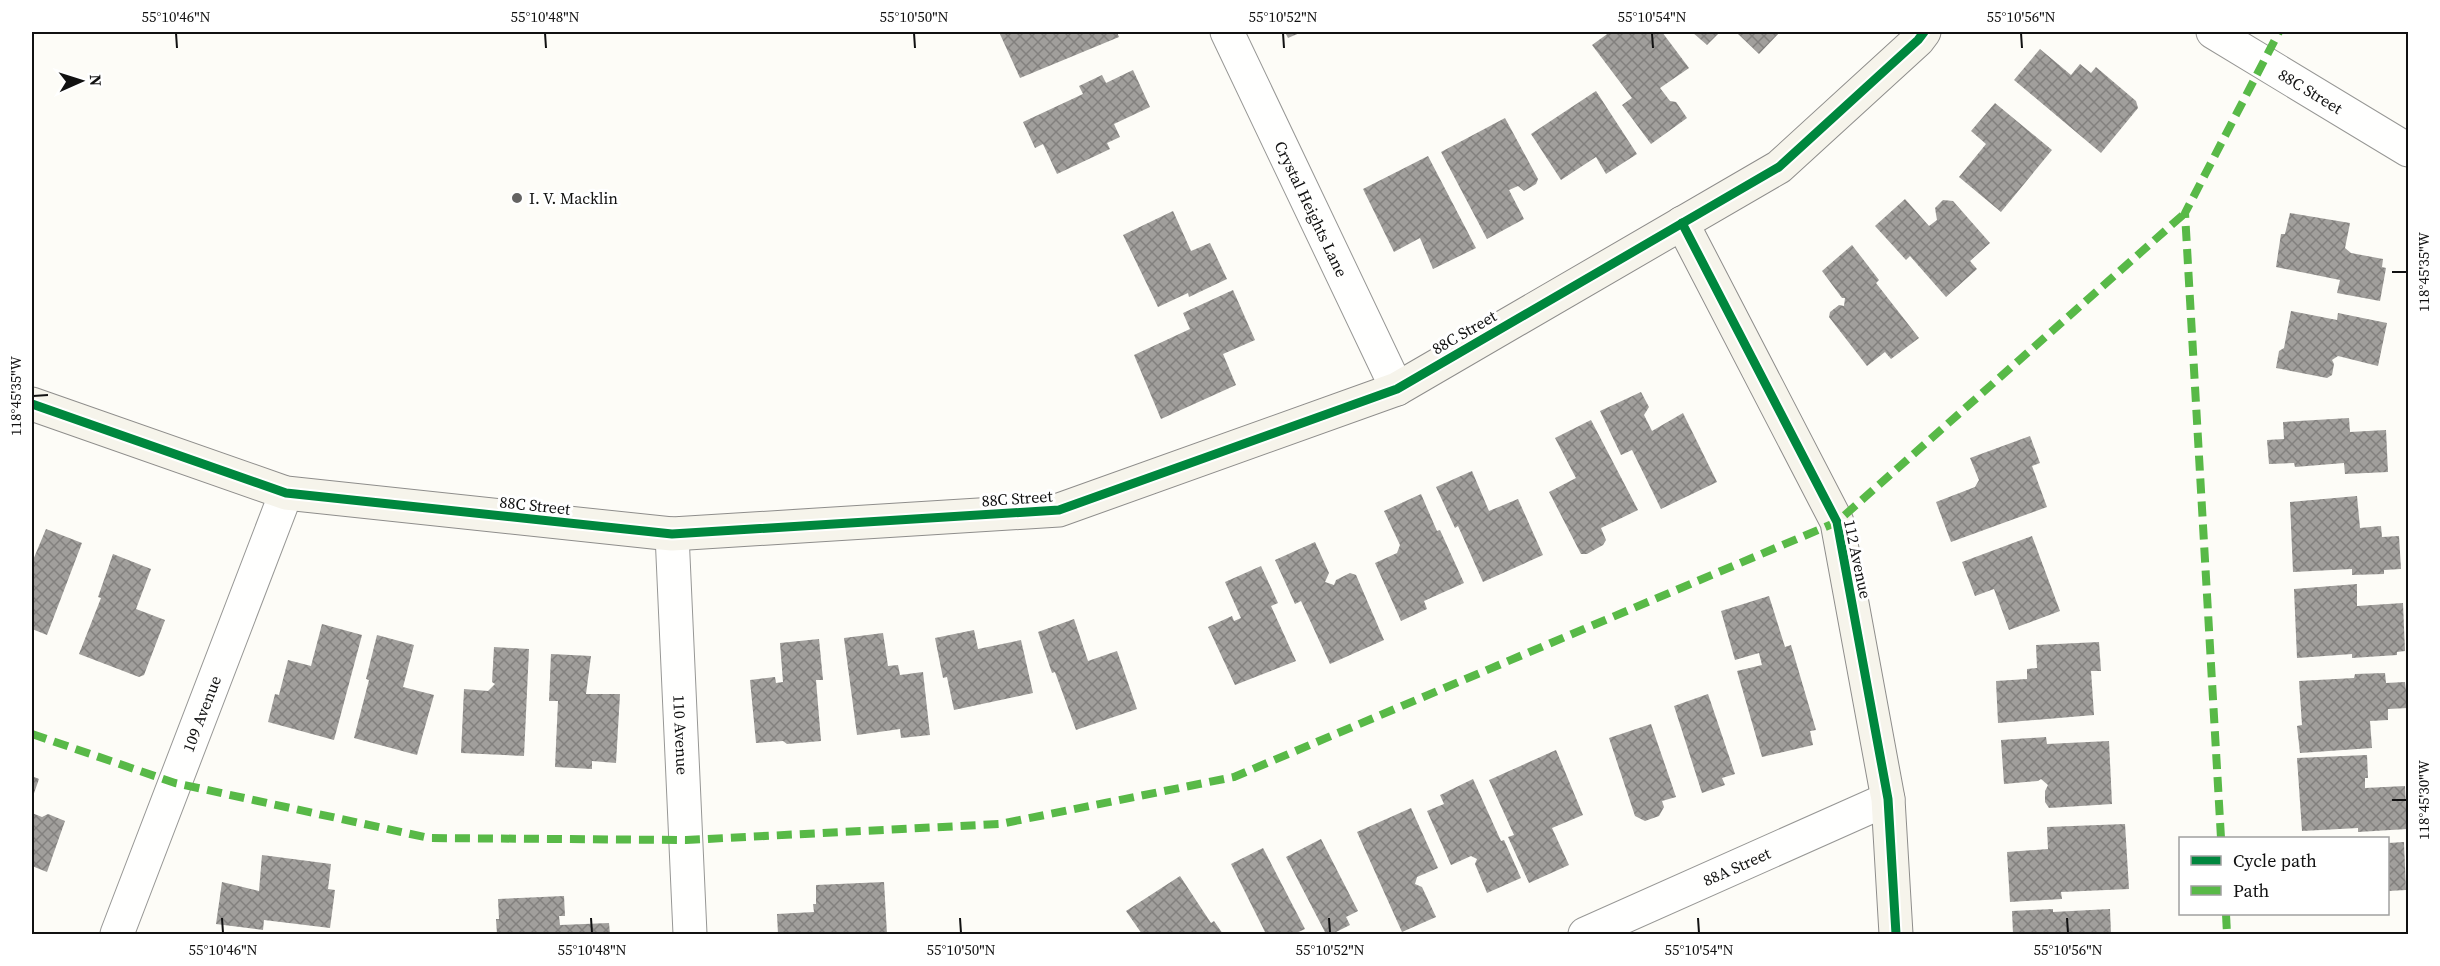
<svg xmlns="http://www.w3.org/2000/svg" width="2440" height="966" font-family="'Source Serif 4',serif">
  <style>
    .building { fill: url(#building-cross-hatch) }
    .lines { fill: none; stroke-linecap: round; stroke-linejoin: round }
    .street-casing { stroke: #979795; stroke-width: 35 }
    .secondary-casing { stroke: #8e8d8b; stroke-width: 35 }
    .street { stroke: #fffffe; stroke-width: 33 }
    .secondary { stroke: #f6f4eb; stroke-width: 33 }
    .quiet { stroke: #58b947; stroke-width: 8; stroke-dasharray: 15 8; stroke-linecap: butt }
    .cycleway-casing { stroke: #fff; stroke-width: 13 }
    .cycleway { stroke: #00873e; stroke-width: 9 }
    .ticks { fill: none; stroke: #111; stroke-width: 2 }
    .poi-dot { fill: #646362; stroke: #fff; stroke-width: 2 }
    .labels { text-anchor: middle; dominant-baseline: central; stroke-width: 6; stroke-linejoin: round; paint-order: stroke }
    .street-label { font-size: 16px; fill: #111; stroke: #fff }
    .poi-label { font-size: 16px; fill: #111; stroke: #fff; text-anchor: start }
    .neatline { fill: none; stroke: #111; stroke-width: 2 }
    .ticks-label { font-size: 15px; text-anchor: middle; fill: #111 }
  </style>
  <defs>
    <pattern id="building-cross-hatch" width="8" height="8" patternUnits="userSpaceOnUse" patternTransform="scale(1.5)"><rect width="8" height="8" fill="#a19f9c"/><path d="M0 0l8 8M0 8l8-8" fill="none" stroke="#82807e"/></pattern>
  </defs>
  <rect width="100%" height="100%" fill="#fdfcf7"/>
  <g class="building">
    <polygon points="999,32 1117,32 1119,37 1020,78"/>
    <polygon points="1285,32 1302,32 1288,38"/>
    <polygon points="1610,32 1662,32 1689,68 1660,88 1670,101 1676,102 1687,118 1651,144 1622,105 1632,98 1592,45"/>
    <polygon points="1692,32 1720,32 1707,45"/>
    <polygon points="1736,32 1780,32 1759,54"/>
    <polygon points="2040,49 2071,75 2080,64 2091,73 2096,67 2136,101 2138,108 2101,153 2014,80"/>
    <polygon points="1133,70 1150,107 1114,124 1120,137 1107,143 1110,149 1057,174 1043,144 1035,148 1023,122 1083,94 1079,86 1102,75 1106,83"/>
    <polygon points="1596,91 1637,154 1606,174 1596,157 1561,180 1531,134"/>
    <polygon points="1995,103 2052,150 2001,212 1959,177 1986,144 1971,131"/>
    <polygon points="1505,118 1538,179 1536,184 1524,191 1518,186 1509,190 1524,219 1487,239 1441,152"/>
    <polygon points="1428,156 1476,248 1433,269 1420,238 1394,252 1363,189"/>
    <polygon points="1905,199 1929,226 1937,220 1935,208 1943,200 1953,201 1990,243 1970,261 1977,269 1946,297 1910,256 1906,260 1875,226"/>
    <polygon points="1173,211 1191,251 1210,243 1227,279 1189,297 1188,293 1158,307 1123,235"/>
    <polygon points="2290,213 2350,223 2345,248 2351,253 2383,259 2382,267 2386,268 2380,301 2337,293 2340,280 2276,267 2281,234 2285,234"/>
    <polygon points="1852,245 1879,280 1876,283 1919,338 1891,359 1885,352 1867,366 1829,317 1830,312 1839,305 1844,306 1845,298 1842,298 1822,271"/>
    <polygon points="1233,290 1255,340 1223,354 1236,385 1161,419 1134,355 1190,329 1183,313"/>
    <polygon points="2291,311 2337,320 2338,313 2387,323 2378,366 2338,356 2332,360 2334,364 2332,375 2327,378 2276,368 2279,351 2284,348"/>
    <polygon points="1641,392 1649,407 1644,415 1652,431 1683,413 1717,482 1661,509 1632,450 1621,455 1600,411"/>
    <polygon points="2349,418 2350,432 2386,430 2388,472 2345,474 2344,463 2295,467 2294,463 2269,464 2267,440 2284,439 2283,422"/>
    <polygon points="1591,420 1638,510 1601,528 1606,540 1603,545 1587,554 1581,554 1549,492 1576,478 1555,438"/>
    <polygon points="2030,436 2040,463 2032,466 2047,507 1951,542 1936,502 1975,487 1979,480 1970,458"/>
    <polygon points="1472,471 1489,511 1518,499 1543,555 1483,582 1458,526 1455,528 1436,487"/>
    <polygon points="1421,494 1437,531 1440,530 1464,583 1424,601 1427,609 1401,621 1375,563 1397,553 1400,545 1384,511"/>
    <polygon points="2357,496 2360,528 2381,526 2382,537 2399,536 2401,569 2384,570 2384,574 2352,575 2352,569 2293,572 2290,502"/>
    <polygon points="46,529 82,543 47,635 32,629 32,559 33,560"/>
    <polygon points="2032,536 2060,611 2009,630 1994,589 1975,596 1962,562"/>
    <polygon points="1315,542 1329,573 1325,582 1334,585 1336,580 1350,573 1356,575 1384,640 1330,664 1301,601 1295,604 1275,560"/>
    <polygon points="113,554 151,569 136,609 165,620 144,675 139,677 79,654 101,598 98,597"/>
    <polygon points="1261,566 1278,603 1271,606 1296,661 1235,685 1208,627 1232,616 1234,621 1241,618 1225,582"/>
    <polygon points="2357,584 2357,606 2403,603 2405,651 2397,652 2397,655 2352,658 2352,654 2297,658 2294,589"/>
    <polygon points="1769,596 1785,647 1791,645 1816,730 1810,731 1813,745 1762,757 1737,671 1762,665 1759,653 1735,660 1721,611"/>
    <polygon points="1074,619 1088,661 1117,651 1137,709 1076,730 1055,672 1052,673 1038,632"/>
    <polygon points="322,624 362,635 334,740 268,722 275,694 279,695 288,660 311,666"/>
    <polygon points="974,630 978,649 1021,640 1033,693 954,710 947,677 943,678 935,638"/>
    <polygon points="883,633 888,666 898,665 900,675 923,672 930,735 901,738 900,729 857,735 844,638"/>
    <polygon points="377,635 414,645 403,687 434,695 417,755 354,738 369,680 366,679"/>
    <polygon points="819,639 823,680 816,680 821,741 787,744 783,741 756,743 750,680 775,677 776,683 783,682 780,643"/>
    <polygon points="2099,642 2101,671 2091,671 2094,715 1998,723 1996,681 2027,679 2027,669 2037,668 2036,645"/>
    <polygon points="494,647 529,649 524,756 461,753 464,689 488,691 495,684 492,682"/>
    <polygon points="551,654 591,656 586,694 620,694 616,763 592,761 592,769 555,767 558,701 549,701"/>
    <polygon points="2385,673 2386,683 2405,682 2408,708 2388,709 2388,720 2370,721 2372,748 2300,753 2297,726 2302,725 2299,681 2354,678 2355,674"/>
    <polygon points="1708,694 1735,774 1722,778 1725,785 1702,793 1674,706"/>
    <polygon points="1651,724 1676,797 1662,801 1664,807 1659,816 1645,821 1635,816 1609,738"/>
    <polygon points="2046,737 2047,744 2109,741 2112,804 2049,808 2045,802 2045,791 2048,785 2041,779 2038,781 2004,784 2001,740"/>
    <polygon points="1556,750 1583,815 1552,828 1569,865 1529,883 1508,837 1514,835 1489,780"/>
    <polygon points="2367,755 2368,778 2365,778 2365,788 2405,786 2407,829 2358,832 2358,828 2302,831 2297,758"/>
    <polygon points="32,776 39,779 32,799"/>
    <polygon points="1473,779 1501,841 1504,840 1521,878 1487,893 1475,864 1477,859 1471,856 1451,865 1427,811 1444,804 1440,795"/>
    <polygon points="1411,808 1438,868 1417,877 1415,884 1422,887 1436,917 1402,932 1357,832"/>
    <polygon points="32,813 42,817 48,814 65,821 47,872 32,866"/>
    <polygon points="2125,824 2129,889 2061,892 2062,899 2010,902 2007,852 2048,849 2047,827"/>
    <polygon points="1321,839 1358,911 1346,917 1350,925 1332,934 1326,934 1286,857"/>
    <polygon points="2404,842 2406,890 2388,891 2388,843"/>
    <polygon points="1263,848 1305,929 1294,934 1266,934 1231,864"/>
    <polygon points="262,855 331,864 328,889 335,890 330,928 264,920 263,930 216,924 222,882 259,891"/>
    <polygon points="1180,876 1211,923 1214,921 1223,934 1142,934 1126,911"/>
    <polygon points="884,882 887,934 778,934 777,914 814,912 813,904 816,904 816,885"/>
    <polygon points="564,896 565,916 559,916 560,925 609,923 610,934 497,934 496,919 499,919 498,899"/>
    <polygon points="2053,909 2053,912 2110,909 2111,934 2013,934 2012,911"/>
  </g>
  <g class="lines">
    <g class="street-casing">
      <g id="street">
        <path id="s1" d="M1227,32L1397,389"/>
        <path id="s2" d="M2213,32L2408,150"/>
        <path id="s3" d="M672,534L690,934"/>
        <path id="s4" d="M117,934L286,493"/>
        <path id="s5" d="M1585,934L1888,799"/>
      </g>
    </g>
    <g class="secondary-casing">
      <g id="secondary">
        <polyline points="1682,223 1837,522 1888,799 1896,934"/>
        <polyline points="32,404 286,493 672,534 1059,510 1397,389 1779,167 1918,40 1924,32"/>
      </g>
    </g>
    <use href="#street" class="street"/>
    <use href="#secondary" class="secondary"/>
    <g class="quiet">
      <polyline points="32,734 175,783 429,838 686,840 1000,824 1234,777 1837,522 2185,213"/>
      <polyline points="2221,838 2185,213 2279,32"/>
      <polyline points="2226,914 2227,934"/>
    </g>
    <g class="cycleway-casing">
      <g id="cycleway">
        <polyline points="1682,223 1837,522 1888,799 1896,934"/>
        <polyline points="32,404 286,493 672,534 1059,510 1397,389 1779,167 1918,40 1924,32"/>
      </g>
    </g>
    <use href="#cycleway" class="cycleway"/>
  </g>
  <path class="ticks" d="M176,33L177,48M545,33L546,48M914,33L915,48M1283,33L1284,48M1652,33L1653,48M2021,33L2022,48M2392,272H2407M33,396L48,395M2392,800H2407M222,918L223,933M591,918L592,933M960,918L961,933M1329,918L1330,933M1698,918L1699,933M2067,918L2068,933"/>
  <circle class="poi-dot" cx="517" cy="198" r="6"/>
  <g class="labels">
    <g class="street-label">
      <text stroke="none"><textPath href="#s2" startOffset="114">88C Street</textPath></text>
      <text stroke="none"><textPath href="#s1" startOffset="196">Crystal Heights Lane</textPath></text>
      <text transform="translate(1464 332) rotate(-30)">88C Street</text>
      <text transform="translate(1017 498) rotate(-4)">88C Street</text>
      <text transform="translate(535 505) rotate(6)">88C Street</text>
      <text transform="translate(1858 559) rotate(78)">112 Avenue</text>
      <text stroke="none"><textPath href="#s4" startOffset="236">109 Avenue</textPath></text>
      <text stroke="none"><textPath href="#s3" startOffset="201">110 Avenue</textPath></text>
      <text stroke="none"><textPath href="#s5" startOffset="166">88A Street</textPath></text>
    </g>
    <g class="poi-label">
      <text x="529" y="198">I. V. Macklin</text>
    </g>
  </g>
  <rect width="2440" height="966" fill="none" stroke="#ffffff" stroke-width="66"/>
  <rect x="2179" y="837" width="210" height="78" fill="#ffffff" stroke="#a0a0a0" stroke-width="1.5"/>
  <rect x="2191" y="856" width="30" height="9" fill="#00873e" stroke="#a0a0a0" stroke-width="1.5"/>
  <text x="2233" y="867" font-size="18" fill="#111111">Cycle path</text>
  <rect x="2191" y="886" width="30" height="9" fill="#58b947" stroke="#a0a0a0" stroke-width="1.5"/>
  <text x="2233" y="897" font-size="18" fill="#111111">Path</text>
  <g transform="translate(81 81) rotate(87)" stroke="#ffffff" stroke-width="4.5" paint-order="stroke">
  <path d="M0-4.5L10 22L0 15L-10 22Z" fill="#111111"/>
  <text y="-9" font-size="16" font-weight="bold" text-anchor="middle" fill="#111111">N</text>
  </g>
  <rect x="33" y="33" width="2374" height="900" class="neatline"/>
  <g class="ticks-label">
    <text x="176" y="22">55°10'46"N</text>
    <text x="545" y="22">55°10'48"N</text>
    <text x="914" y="22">55°10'50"N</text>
    <text x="1283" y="22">55°10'52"N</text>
    <text x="1652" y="22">55°10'54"N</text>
    <text x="2021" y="22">55°10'56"N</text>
    <text transform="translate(2424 272) rotate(-90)" y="5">118°45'35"W</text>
    <text transform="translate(16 396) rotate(-90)" y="5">118°45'35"W</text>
    <text transform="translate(2424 800) rotate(-90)" y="5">118°45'30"W</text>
    <text x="223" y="955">55°10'46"N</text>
    <text x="592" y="955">55°10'48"N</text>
    <text x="961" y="955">55°10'50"N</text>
    <text x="1330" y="955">55°10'52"N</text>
    <text x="1699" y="955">55°10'54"N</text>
    <text x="2068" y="955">55°10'56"N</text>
  </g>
</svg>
